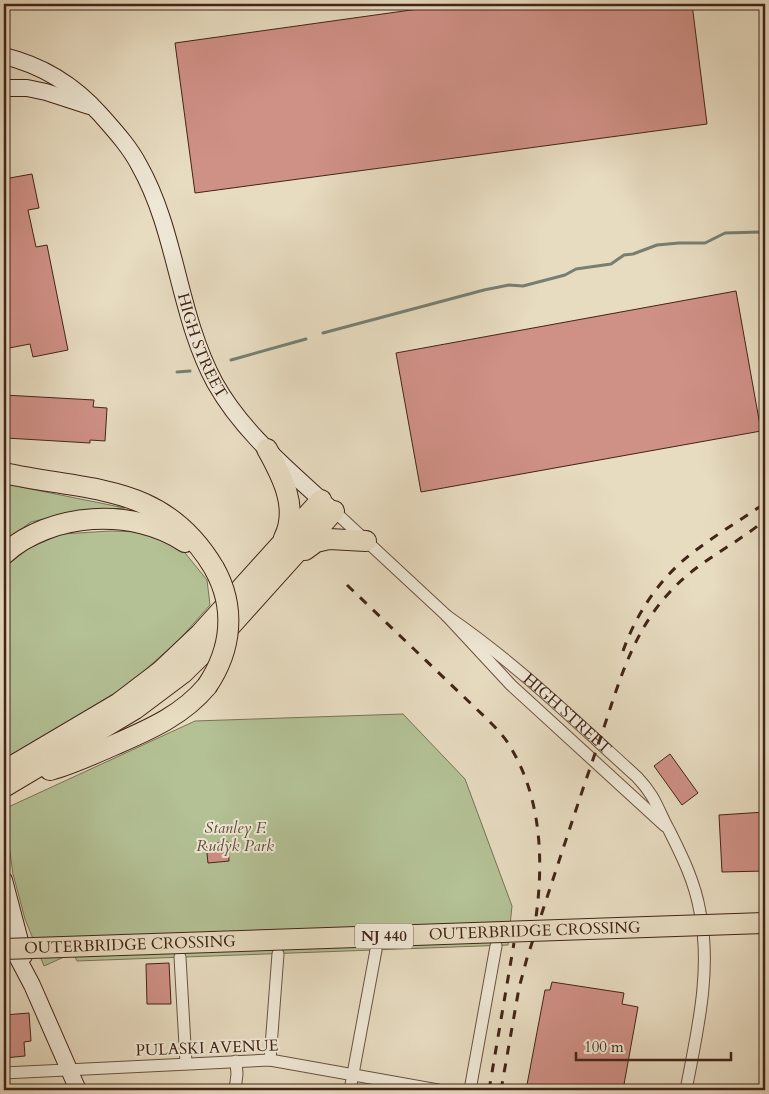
<svg xmlns="http://www.w3.org/2000/svg" width="769" height="1094" font-family="Cardo,serif">
  <style>
    .green { fill: #b3c195; stroke: #7b7256 }
    .lines { fill: none; stroke-linecap: round; stroke-linejoin: round }
    .stream { stroke: #767f71; stroke-width: 3 }
    .building { fill: #cf9086; stroke: #432418 }
    .street-casing { stroke: #6c5242; stroke-width: 13 }
    .secondary-casing { stroke: #432418; stroke-width: 18 }
    .highway-casing { stroke: #432418; stroke-width: 22 }
    .street { stroke: #efe8d6; stroke-width: 11 }
    .secondary { stroke: #efe8d6; stroke-width: 16 }
    .highway { stroke: #e7dbc0; stroke-width: 20 }
    .rail { stroke: #432418; stroke-width: 3; stroke-dasharray: 9 9; stroke-linecap: butt }
    .highway-bridge-casing { stroke: #432418; stroke-width: 22; stroke-linecap: butt }
    .highway-bridge { stroke: #e7dbc0; stroke-width: 20 }
    .labels { text-anchor: middle; dominant-baseline: central; stroke-width: 4; stroke-linejoin: round; paint-order: stroke }
    .shield { fill: #efe8d6; stroke: #775f51; stroke-width: 1 }
    .shield-label { font-size: 15px; font-weight: bold; fill: #432418 }
    .street-label { font-size: 16px; fill: #432418; stroke: #efe8d6 }
    .park-label { font-size: 16px; font-style: italic; fill: #5f4b37; stroke: #efe8d6 }
  </style>
  <rect width="100%" height="100%" fill="#e7dbc0"/>
  <filter id="stains"><feTurbulence type="fractalNoise" baseFrequency=".004" numOctaves="4"/><feColorMatrix values="0 0 0 0 .2 0 0 0 0 .09 0 0 0 0 .02 0 0 0 .5 -.17"/></filter>
  <radialGradient id="worn" r=".72"><stop offset=".6" stop-color="#630" stop-opacity="0"/><stop offset="1" stop-color="#630" stop-opacity=".3"/></radialGradient>
  <g class="green">
    <polygon points="4,481 21,487 125,508 77,511 31,522 4,541"/>
    <polygon points="110,531 144,532 181,548 207,580 210,605 179,640 128,685 4,761 4,568 29,548 62,534"/>
    <polygon points="403,714 465,779 512,906 508,945 77,961 73,953 44,966 25,919 13,874 4,809 195,721"/>
  </g>
  <g class="lines">
    <g class="stream">
      <polyline points="323,333 484,290 509,285 523,286 565,275 576,269 611,264 624,255 633,254 657,245 679,243 705,243 725,233 761,232"/>
      <polyline points="231,360 306,339"/>
      <polyline points="177,372 190,371"/>
    </g>
  </g>
  <g class="building">
    <polygon points="454,4 692,4 707,124 195,193 175,43"/>
    <polygon points="32,174 39,208 28,210 36,247 47,245 68,350 33,357 30,344 4,349 4,179"/>
    <polygon points="736,291 761,431 421,492 396,353"/>
    <polygon points="4,395 94,400 93,407 107,408 105,441 90,440 90,443 6,438 6,433 4,433"/>
    <polygon points="670,754 698,793 682,805 654,766"/>
    <polygon points="765,812 765,871 722,872 719,815"/>
    <polygon points="228,842 229,861 208,863 206,844"/>
    <polygon points="169,963 171,1004 147,1004 146,964"/>
    <polygon points="552,982 624,993 622,1004 638,1007 623,1090 526,1090 545,990 550,990"/>
    <polygon points="29,1013 31,1041 24,1042 25,1056 4,1058 4,1015"/>
  </g>
  <g class="lines">
    <g class="street-casing">
      <g id="street">
        <polyline points="334,511 447,616 511,685 665,826"/>
        <path id="s1" d="M447,616C517,664 575,721 637,777C656,797 657,808 669,830C682,856 695,882 700,912C712,971 697,1032 686,1090"/>
        <polyline points="180,957 186,1063"/>
        <polyline points="270,1060 278,954"/>
        <polyline points="4,1073 270,1060 438,1090"/>
        <polyline points="235,1090 237,1074 236,1061"/>
        <polyline points="350,1090 376,950"/>
        <polyline points="470,1090 496,946"/>
      </g>
    </g>
    <g class="secondary-casing">
      <g id="secondary">
        <path id="s2" d="M4,56C41,65 74,85 100,114C114,130 129,146 139,165C177,232 178,315 215,383C243,433 288,469 330,508"/>
        <polyline points="4,88 27,88 46,92 89,106"/>
        <polyline points="4,880 24,956"/>
        <polyline points="4,932 32,985 78,1090"/>
      </g>
    </g>
    <g class="highway-casing">
      <g id="highway">
        <path d="M267,449C282,476 299,508 284,538"/>
        <path d="M4,473C89,492 163,482 214,568"/>
        <polyline points="305,550 316,542 329,539 366,541"/>
        <path d="M4,554C51,512 133,507 185,542"/>
        <path d="M50,770C72,764 93,754 114,745C148,730 182,716 207,686"/>
        <polyline points="4,771 119,703 161,671 200,634 321,500"/>
        <polyline points="4,787 135,709 183,673 226,631 334,511"/>
      </g>
    </g>
    <use href="#street" class="street"/>
    <use href="#secondary" class="secondary"/>
    <use href="#highway" class="highway"/>
    <g class="rail">
      <path d="M347,585L488,720C495,727 502,734 508,743C541,795 544,858 536,917"/>
      <path d="M623,651C636,614 660,578 691,554C715,535 741,520 765,503"/>
      <polyline points="489,1090 514,943"/>
      <path d="M501,1090L519,988L527,958C551,886 574,814 599,742C617,690 630,635 669,593C696,562 734,546 765,520"/>
    </g>
    <g class="highway-bridge-casing">
      <g id="highway-bridge">
        <path d="M207,686C232,649 236,607 214,568"/>
        <path id="s3" d="M4,949L765,923"/>
      </g>
    </g>
    <use href="#highway-bridge" class="highway-bridge"/>
  </g>
  <g class="labels">
    <rect class="shield" x="355" y="923.5" width="58" height="25" rx="4"/>
    <g class="shield-label">
      <text x="384" y="936">NJ 440</text>
    </g>
    <g class="street-label">
      <text stroke="none"><textPath href="#s2" startOffset="370">HIGH STREET</textPath></text>
      <text stroke="none"><textPath href="#s1" startOffset="155">HIGH STREET</textPath></text>
      <text stroke="none"><textPath href="#s3" startOffset="531">OUTERBRIDGE CROSSING</textPath></text>
      <text stroke="none"><textPath href="#s3" startOffset="126">OUTERBRIDGE CROSSING</textPath></text>
      <text transform="translate(207 1048) rotate(-2)">PULASKI AVENUE</text>
    </g>
    <g class="park-label">
      <text x="235" y="828">Stanley F.<tspan x="235" dy="18">Rudyk Park</tspan></text>
    </g>
  </g>
  <rect width="769" height="1094" fill="none" stroke="#e7dbc0" stroke-width="20"/>
  <rect x="5" y="5" width="759" height="1084" fill="none" stroke="#432418" stroke-width="2.5"/>
  <rect x="10" y="10" width="749" height="1074" fill="none" stroke="#432418"/>
  <path d="M576 1052v8h155v-8" fill="none" stroke="#432418" stroke-width="2.5"/>
  <text x="584" y="1052" font-size="15" fill="#432418" stroke="#efe8d6" stroke-width="4" paint-order="stroke">100 m</text>
  <rect width="100%" height="100%" filter="url(#stains)"/>
  <rect width="100%" height="100%" fill="url(#worn)"/>
</svg>
